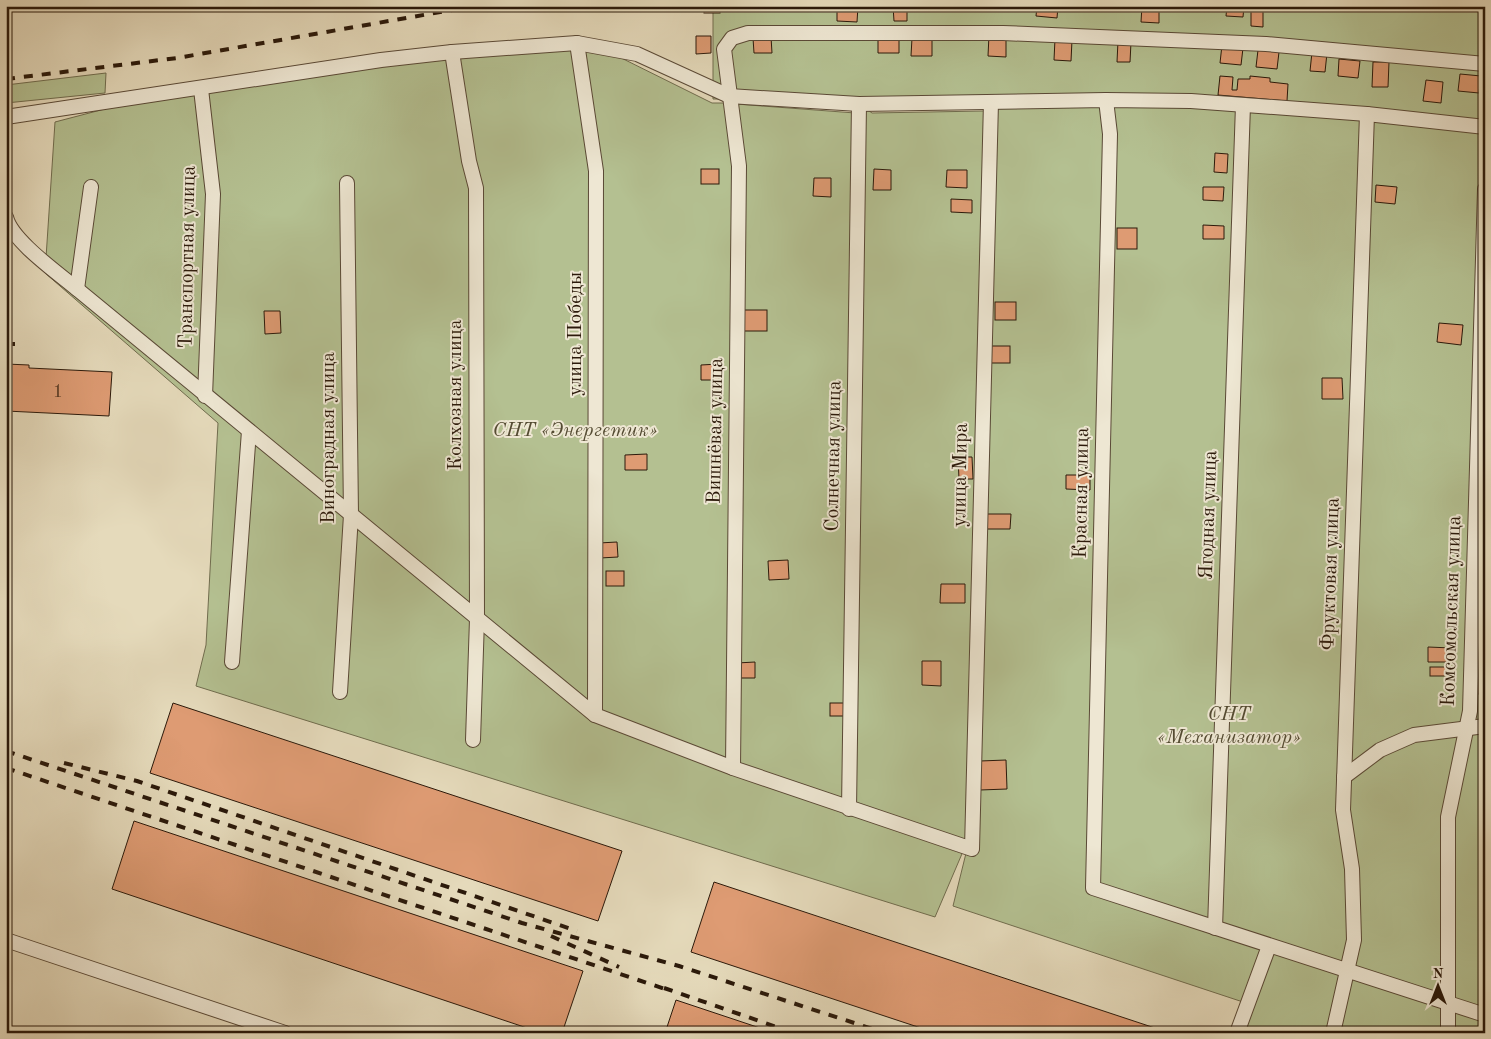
<svg xmlns="http://www.w3.org/2000/svg" width="1491" height="1039" font-family="'Old Standard TT',serif">
  <style>
    .green { fill: #b4c091; stroke: #706c4e; fill-rule: evenodd }
    .building { fill: #de9b73; stroke: #2b190a }
    .lines { fill: none; stroke-linecap: round; stroke-linejoin: round }
    .minor-casing { stroke: #5a4936; stroke-width: 16 }
    .minor { stroke: #eee7d3; stroke-width: 14 }
    .rail { stroke: #2b190a; stroke-width: 4; stroke-dasharray: 9 9; stroke-linecap: butt }
    .labels { text-anchor: middle; dominant-baseline: central; stroke-width: 4; stroke-linejoin: round; paint-order: stroke }
    .number-label { font-size: 18px; fill: #583a24 }
    .street-label { font-size: 20px; fill: #2b190a; stroke: #eee7d3 }
    .park-label { font-size: 20px; font-style: italic; fill: #544b32; stroke: #eee7d3 }
  </style>
  <rect width="100%" height="100%" fill="#e5dabb"/>
  <filter id="stains"><feTurbulence type="fractalNoise" baseFrequency=".004" numOctaves="4"/><feColorMatrix values="0 0 0 0 .2 0 0 0 0 .09 0 0 0 0 .02 0 0 0 .5 -.17"/></filter>
  <radialGradient id="worn" r=".72"><stop offset=".6" stop-color="#630" stop-opacity="0"/><stop offset="1" stop-color="#630" stop-opacity=".3"/></radialGradient>
  <g class="green">
    <path d="M713,6H1485V1033H1234L1246,1003L953,906L969,841L986,107L861,105L872,113L984,111L967,842L935,917L196,686L206,645L218,423L45,273L55,122L200,84L581,38L712,103H725L724,99H713ZM736,100L857,109L855,113L736,104Z"/>
    <polygon points="106,73 105,93 6,103 6,85"/>
  </g>
  <g class="building">
    <rect x="704" y="6" width="16" height="7"/>
    <polygon points="837,6 858,6 857,22 837,21"/>
    <polygon points="893,6 907,6 907,21 894,21"/>
    <polygon points="1037,6 1058,6 1057,18 1036,16"/>
    <polygon points="1142,6 1159,6 1159,23 1141,22"/>
    <polygon points="1227,6 1244,6 1243,17 1226,16"/>
    <polygon points="1251,11 1263,11 1263,27 1251,26"/>
    <polygon points="878,35 899,36 899,53 878,53"/>
    <polygon points="989,35 1006,36 1006,57 988,56"/>
    <polygon points="1481,35 1485,35 1485,52 1480,52"/>
    <polygon points="696,36 711,36 711,53 696,54"/>
    <polygon points="771,37 772,53 754,53 753,38"/>
    <polygon points="912,38 932,39 932,56 911,56"/>
    <polygon points="1055,39 1072,40 1071,61 1054,60"/>
    <polygon points="1118,41 1131,42 1130,62 1117,62"/>
    <polygon points="1222,45 1243,48 1241,65 1220,63"/>
    <polygon points="1258,50 1279,52 1277,69 1256,67"/>
    <polygon points="1312,52 1327,53 1325,72 1310,71"/>
    <polygon points="1339,59 1360,61 1358,78 1338,76"/>
    <polygon points="1373,62 1389,62 1388,87 1372,87"/>
    <polygon points="1460,74 1481,76 1479,93 1458,91"/>
    <polygon points="1220,76 1233,77 1232,90 1237,90 1238,79 1250,79 1250,76 1270,78 1270,82 1288,84 1287,101 1218,95"/>
    <polygon points="1426,80 1443,82 1441,103 1423,101"/>
    <polygon points="1215,153 1228,154 1227,173 1214,172"/>
    <rect x="701" y="169" width="18" height="15"/>
    <polygon points="874,169 891,170 891,190 873,190"/>
    <polygon points="947,170 967,170 967,188 946,187"/>
    <polygon points="814,178 831,178 831,197 813,196"/>
    <polygon points="1376,185 1397,187 1395,204 1375,202"/>
    <polygon points="1203,187 1224,187 1223,201 1203,200"/>
    <polygon points="951,199 972,200 972,213 951,212"/>
    <polygon points="1203,225 1224,226 1224,239 1203,239"/>
    <rect x="1117" y="228" width="20" height="21"/>
    <rect x="995" y="302" width="21" height="18"/>
    <rect x="741" y="310" width="26" height="21"/>
    <polygon points="264,311 280,311 281,333 265,334"/>
    <polygon points="1439,323 1463,325 1461,345 1437,342"/>
    <rect x="989" y="346" width="21" height="17"/>
    <polygon points="6,364 29,365 29,368 112,372 109,416 6,411"/>
    <polygon points="719,364 719,380 701,380 701,365"/>
    <polygon points="1322,378 1342,378 1343,399 1322,399"/>
    <polygon points="647,454 647,470 625,470 625,455"/>
    <polygon points="958,457 972,457 973,479 959,479"/>
    <polygon points="1066,475 1090,475 1090,490 1066,489"/>
    <polygon points="986,514 1011,514 1010,529 986,529"/>
    <polygon points="617,542 618,557 600,558 599,543"/>
    <polygon points="788,560 789,579 769,580 768,561"/>
    <rect x="606" y="571" width="18" height="15"/>
    <polygon points="941,584 965,584 965,603 940,603"/>
    <polygon points="1428,647 1452,648 1452,662 1428,662"/>
    <polygon points="922,661 941,661 941,686 922,685"/>
    <polygon points="755,662 755,678 737,678 737,663"/>
    <rect x="1430" y="667" width="22" height="9"/>
    <rect x="1478" y="679" width="7" height="15"/>
    <polygon points="173,703 622,851 598,921 150,773"/>
    <rect x="830" y="703" width="16" height="13"/>
    <polygon points="1006,760 1007,789 980,790 980,761"/>
    <polygon points="134,821 583,971 562,1033 542,1033 112,889"/>
    <polygon points="714,882 1164,1031 1163,1033 936,1033 691,952"/>
    <polygon points="676,1000 775,1033 665,1033"/>
  </g>
  <g class="lines">
    <g class="minor-casing">
      <g id="minor">
        <polyline points="577,43 596,171 595,715"/>
        <polyline points="452,52 469,161 476,188 477,619 473,740"/>
        <polyline points="201,89 213,194 205,396"/>
        <polyline points="1106,100 1110,134 1093,888 1485,1015"/>
        <polyline points="6,117 381,60 452,52 577,43 637,54 729,96 859,104 1106,100 1191,101 1367,114 1485,127"/>
        <path d="M6,217C11,240 58,273 77,289L595,715L733,768L972,849L991,102"/>
        <polyline points="77,289 91,187"/>
        <polyline points="232,662 249,431"/>
        <polyline points="340,692 351,515 347,183"/>
        <polyline points="733,768 739,166 724,49 732,38 748,33 1003,33 1266,44 1485,64"/>
        <polyline points="1344,777 1380,750 1414,735 1485,726"/>
        <polyline points="849,809 859,104"/>
        <polyline points="1215,928 1243,105"/>
        <polyline points="6,940 285,1033"/>
        <polyline points="1237,1033 1269,946"/>
        <polyline points="1333,1033 1354,940 1352,869 1343,810 1367,114"/>
        <polyline points="1448,1033 1448,817 1470,711 1485,189"/>
      </g>
    </g>
    <use href="#minor" class="minor"/>
    <g class="rail">
      <polyline points="6,79 177,58 475,6"/>
      <polyline points="6,344 20,344"/>
      <polyline points="6,751 522,923 679,966 885,1033"/>
      <polyline points="64,763 137,781 577,931"/>
      <polyline points="6,768 671,991"/>
      <polyline points="551,936 619,967"/>
      <polyline points="664,988 794,1033"/>
    </g>
  </g>
  <g class="labels">
    <g class="number-label">
      <text x="58" y="392">1</text>
    </g>
    <g class="street-label">
      <text transform="translate(188 257) rotate(-89)">Транспортная улица</text>
      <text transform="translate(576 334) rotate(-90)">улица Победы</text>
      <text transform="translate(456 395) rotate(-90)">Колхозная улица</text>
      <text transform="translate(716 431) rotate(-89)">Вишнёвая улица</text>
      <text transform="translate(329 438) rotate(-90)">Виноградная улица</text>
      <text transform="translate(834 456) rotate(-89)">Солнечная улица</text>
      <text transform="translate(961 475) rotate(-89)">улица Мира</text>
      <text transform="translate(1082 493) rotate(-89)">Красная улица</text>
      <text transform="translate(1209 515) rotate(-88)">Ягодная улица</text>
      <text transform="translate(1331 574) rotate(-88)">Фруктовая улица</text>
      <text transform="translate(1452 611) rotate(-88)">Комсомольская улица</text>
    </g>
    <g class="park-label">
      <text x="575" y="431">СНТ «Энергетик»</text>
      <text x="1229" y="715">СНТ<tspan x="1229" dy="23">«Механизатор»</tspan></text>
    </g>
  </g>
  <rect width="1491" height="1039" fill="none" stroke="#e5dabb" stroke-width="25"/>
  <rect x="8" y="8" width="1476" height="1024" fill="none" stroke="#2b190a" stroke-width="2.5"/>
  <rect x="12" y="12" width="1466" height="1014" fill="none" stroke="#2b190a"/>
  <g transform="translate(1438 986)" stroke="#eee7d3" stroke-width="4" paint-order="stroke">
  <path d="M0-4L9 19L0 12L-9 19Z" fill="#2b190a"/>
  <text y="-8" font-size="14" font-weight="bold" text-anchor="middle" fill="#2b190a">N</text>
  </g>
  <rect width="100%" height="100%" filter="url(#stains)"/>
  <rect width="100%" height="100%" fill="url(#worn)"/>
</svg>
